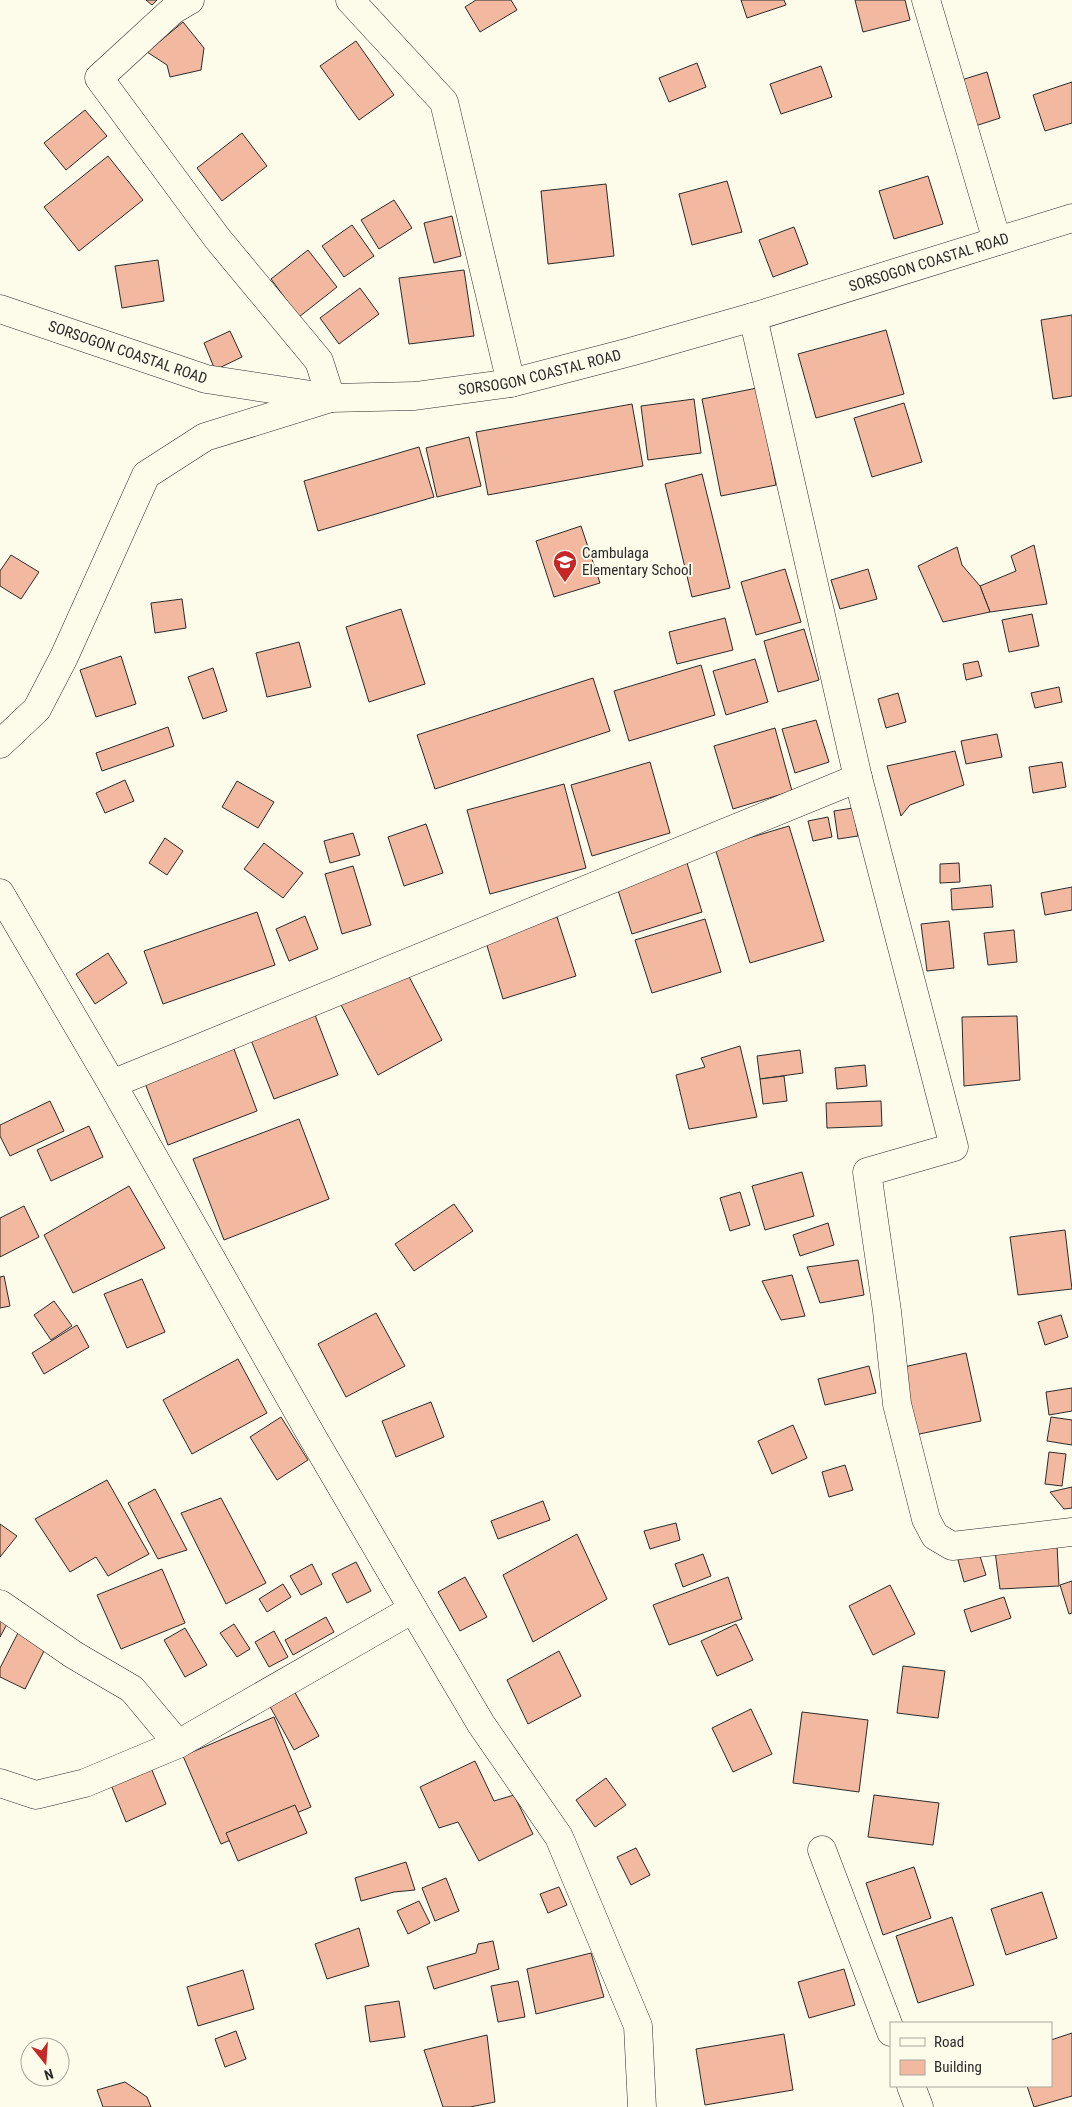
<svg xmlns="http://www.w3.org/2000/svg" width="1072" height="2107" font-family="'Roboto Condensed',sans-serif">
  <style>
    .building { fill: #f2b8a0; stroke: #2b2b2b }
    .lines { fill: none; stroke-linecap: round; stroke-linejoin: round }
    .minor-casing { stroke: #2b2b2b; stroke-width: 29 }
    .tertiary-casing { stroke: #2b2b2b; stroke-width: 29 }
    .trunk-casing { stroke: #2b2b2b; stroke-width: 29 }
    .minor { stroke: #fdfbea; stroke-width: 28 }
    .tertiary { stroke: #fdfbea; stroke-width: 28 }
    .trunk { stroke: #fdfbea; stroke-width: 28 }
    .labels { text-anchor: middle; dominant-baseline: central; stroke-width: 4; stroke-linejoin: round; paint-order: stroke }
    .street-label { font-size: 15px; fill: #2b2b2b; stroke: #fdfbea }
    .poi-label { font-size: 15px; fill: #2b2b2b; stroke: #fdfbea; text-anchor: start }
  </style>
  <rect width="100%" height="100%" fill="#fdfbea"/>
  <g class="building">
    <polygon points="146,0 157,0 152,5"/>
    <polygon points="476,0 511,0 517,10 480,32 465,7"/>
    <polygon points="741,0 784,0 786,5 747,18"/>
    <polygon points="855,0 905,0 910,20 863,32"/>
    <polygon points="183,22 204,48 201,70 170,77 167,65 147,52"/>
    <polygon points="356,41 394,95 359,120 320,66"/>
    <polygon points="697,63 706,87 669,102 659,78"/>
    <polygon points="821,66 832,97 781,114 770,84"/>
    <polygon points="987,72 1000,118 969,128 955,82"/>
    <polygon points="1072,82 1072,123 1045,131 1033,95"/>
    <polygon points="85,110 107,136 66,170 44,143"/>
    <polygon points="242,133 267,166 222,201 197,168"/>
    <polygon points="108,156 143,200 79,251 44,207"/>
    <polygon points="928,176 943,224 894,239 879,191"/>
    <polygon points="727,181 742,232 692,245 679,194"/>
    <polygon points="606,184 614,256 548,264 541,191"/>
    <polygon points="394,200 412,228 379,249 361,220"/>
    <polygon points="452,216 461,256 434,263 424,223"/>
    <polygon points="352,225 374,256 344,277 322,246"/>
    <polygon points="794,227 808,264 773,277 759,240"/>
    <polygon points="308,250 337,287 299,317 271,279"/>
    <polygon points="158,260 164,301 122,308 115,266"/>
    <polygon points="464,270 474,336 409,344 399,278"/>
    <polygon points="360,288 379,314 339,344 320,318"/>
    <polygon points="1072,315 1072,396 1053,399 1041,320"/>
    <polygon points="886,330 904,394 816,418 798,354"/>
    <polygon points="230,331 242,357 215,370 204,343"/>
    <polygon points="757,388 776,485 721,496 702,399"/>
    <polygon points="694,399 701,453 648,460 641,406"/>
    <polygon points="904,403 922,462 872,477 854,418"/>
    <polygon points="632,404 643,466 488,495 476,432"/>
    <polygon points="469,437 481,486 437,497 426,448"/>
    <polygon points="419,447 434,497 318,531 304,481"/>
    <polygon points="702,474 730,588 692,597 665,484"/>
    <polygon points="581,526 600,583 554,597 536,541"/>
    <polygon points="1034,545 1047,604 990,612 980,586 1016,571 1011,556"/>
    <polygon points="957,547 962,565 980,586 990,612 943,622 918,566"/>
    <polygon points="11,555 39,572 21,599 0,586 0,571"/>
    <polygon points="785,569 801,622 756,635 741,582"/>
    <polygon points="868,569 877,599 840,609 831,580"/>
    <polygon points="182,599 186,628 155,633 151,603"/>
    <polygon points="401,609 425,684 369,702 346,627"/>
    <polygon points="1032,614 1039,646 1009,652 1002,620"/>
    <polygon points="725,618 733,650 677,664 669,632"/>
    <polygon points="804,629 819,680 778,692 764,641"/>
    <polygon points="299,642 311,687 267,697 256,653"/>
    <polygon points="121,656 136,704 96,717 80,670"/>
    <polygon points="755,659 768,702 726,715 713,671"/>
    <polygon points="978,661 982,676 966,680 963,664"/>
    <polygon points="701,665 715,715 629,741 614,691"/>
    <polygon points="213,668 227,711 203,719 188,677"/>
    <polygon points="593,678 610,731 435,789 417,735"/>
    <polygon points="1059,687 1062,702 1035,708 1031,693"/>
    <polygon points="898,693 906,722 886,728 878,699"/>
    <polygon points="816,720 829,762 795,773 782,729"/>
    <polygon points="168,727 174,746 102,771 96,753"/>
    <polygon points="775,728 792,791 733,809 714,746"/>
    <polygon points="997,734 1002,757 966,764 961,741"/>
    <polygon points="955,751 964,785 910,805 901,816 887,766"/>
    <polygon points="650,762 670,833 592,856 571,785"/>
    <polygon points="1062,762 1066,787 1033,793 1029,767"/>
    <polygon points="125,780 134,801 105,813 96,793"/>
    <polygon points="237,781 274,802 258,828 222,807"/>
    <polygon points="564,784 586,868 490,894 467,810"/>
    <polygon points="853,808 858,836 838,839 834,811"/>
    <polygon points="828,817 832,837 813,841 808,821"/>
    <polygon points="426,824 443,873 404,886 388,837"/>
    <polygon points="789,826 824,941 750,963 715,848"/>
    <polygon points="353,833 360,855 330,863 324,841"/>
    <polygon points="165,838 183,851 167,875 149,863"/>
    <polygon points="264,843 303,873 283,898 244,869"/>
    <polygon points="687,863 702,912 632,934 616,884"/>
    <polygon points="959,863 960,882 940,883 940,864"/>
    <polygon points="353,866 371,925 342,934 325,874"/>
    <polygon points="991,885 993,907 952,910 951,889"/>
    <polygon points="1072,887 1072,910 1045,915 1041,893"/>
    <polygon points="257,912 275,965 163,1004 144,951"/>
    <polygon points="305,916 318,949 289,961 276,929"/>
    <polygon points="557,917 576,976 503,999 485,939"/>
    <polygon points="705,919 721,972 652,993 635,940"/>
    <polygon points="949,921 954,968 927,971 921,924"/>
    <polygon points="1014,930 1017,962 988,965 984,933"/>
    <polygon points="108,953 127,983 95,1004 76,974"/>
    <polygon points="405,969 442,1040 378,1075 340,1003"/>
    <polygon points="315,1015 338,1075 274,1099 251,1040"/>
    <polygon points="1017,1016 1020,1080 964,1086 962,1017"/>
    <polygon points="231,1041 257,1111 168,1145 142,1075"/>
    <polygon points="740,1046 757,1117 689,1129 676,1075 705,1067 701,1058"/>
    <polygon points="800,1050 803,1073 760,1079 757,1056"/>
    <polygon points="865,1065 867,1086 837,1089 835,1068"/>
    <polygon points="784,1076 787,1101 763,1104 760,1079"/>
    <polygon points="50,1101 64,1131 10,1156 0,1136 0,1125"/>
    <polygon points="881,1101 882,1126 827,1128 826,1103"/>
    <polygon points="299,1119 329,1199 224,1240 193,1159"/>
    <polygon points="89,1126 103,1157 51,1181 37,1150"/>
    <polygon points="802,1172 814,1216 765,1230 752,1186"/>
    <polygon points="129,1186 165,1248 73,1293 44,1235"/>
    <polygon points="740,1192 750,1225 730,1231 720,1198"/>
    <polygon points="454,1204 473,1231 414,1271 395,1244"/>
    <polygon points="24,1206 39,1237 0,1257 0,1218"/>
    <polygon points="828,1223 834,1245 800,1256 793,1235"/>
    <polygon points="1065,1230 1072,1289 1018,1295 1010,1237"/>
    <polygon points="858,1260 864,1295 820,1303 807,1267"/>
    <polygon points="792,1275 805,1316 781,1320 762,1281"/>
    <polygon points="4,1276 10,1306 0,1308 0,1277"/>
    <polygon points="142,1279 165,1332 127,1348 104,1294"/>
    <polygon points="54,1301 72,1326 51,1340 34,1315"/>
    <polygon points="376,1313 405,1366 346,1397 318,1344"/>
    <polygon points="1061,1315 1068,1337 1045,1345 1038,1322"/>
    <polygon points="77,1325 89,1347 44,1374 32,1353"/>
    <polygon points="966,1353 981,1421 910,1436 895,1369"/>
    <polygon points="238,1359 267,1413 192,1454 163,1400"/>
    <polygon points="869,1366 876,1393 825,1405 818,1379"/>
    <polygon points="1072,1388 1072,1411 1049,1415 1046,1392"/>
    <polygon points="431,1402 444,1437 396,1457 382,1421"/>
    <polygon points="281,1417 308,1460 277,1480 250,1437"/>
    <polygon points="1051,1417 1072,1420 1072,1445 1047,1441"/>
    <polygon points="793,1425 807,1458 772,1474 758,1441"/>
    <polygon points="1049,1452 1066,1454 1062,1486 1045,1484"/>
    <polygon points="845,1465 853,1490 829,1497 822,1472"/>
    <polygon points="107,1480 149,1554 108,1576 96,1557 70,1572 35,1519"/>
    <polygon points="1072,1487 1072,1508 1064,1509 1050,1492"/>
    <polygon points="155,1489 187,1550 158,1559 128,1503"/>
    <polygon points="221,1498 266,1583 226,1604 181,1513"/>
    <polygon points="543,1501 550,1520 498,1539 491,1521"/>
    <polygon points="676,1523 680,1540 650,1549 644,1531"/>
    <polygon points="0,1524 17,1536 0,1557"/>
    <polygon points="577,1534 607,1599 533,1642 503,1575"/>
    <polygon points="994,1544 1057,1545 1059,1586 1000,1589"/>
    <polygon points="979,1553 986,1575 964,1582 958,1560"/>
    <polygon points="703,1554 711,1576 683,1587 675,1564"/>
    <polygon points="356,1562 371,1591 347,1603 332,1574"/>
    <polygon points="312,1564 322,1584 301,1595 290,1576"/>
    <polygon points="162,1569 185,1623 121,1649 97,1595"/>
    <polygon points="465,1577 487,1617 460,1631 438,1592"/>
    <polygon points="728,1577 742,1619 669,1645 653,1605"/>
    <polygon points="1072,1581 1072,1613 1069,1614 1060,1585"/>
    <polygon points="283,1584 291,1597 267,1612 259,1599"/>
    <polygon points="890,1585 915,1634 873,1655 849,1606"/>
    <polygon points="1004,1597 1011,1618 971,1632 964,1610"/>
    <polygon points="326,1617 334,1632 293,1655 285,1640"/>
    <polygon points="0,1620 7,1624 0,1637"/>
    <polygon points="234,1624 250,1649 237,1657 220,1633"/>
    <polygon points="736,1624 753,1660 717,1676 701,1641"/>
    <polygon points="185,1628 207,1665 185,1677 164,1640"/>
    <polygon points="20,1629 48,1643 25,1689 0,1677 0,1668"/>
    <polygon points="274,1631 288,1657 269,1667 255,1642"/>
    <polygon points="559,1651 581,1696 528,1724 507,1680"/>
    <polygon points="903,1666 945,1671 938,1718 897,1713"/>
    <polygon points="293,1689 319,1736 294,1750 268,1703"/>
    <polygon points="751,1709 772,1754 733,1772 712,1728"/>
    <polygon points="802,1712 868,1720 859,1792 793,1783"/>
    <polygon points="274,1717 311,1807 221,1844 183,1756"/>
    <polygon points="475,1761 494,1801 514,1795 533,1834 479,1861 458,1822 439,1828 420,1787"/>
    <polygon points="149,1763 166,1804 126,1822 109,1780"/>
    <polygon points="606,1778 626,1805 595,1827 576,1800"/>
    <polygon points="874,1795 939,1803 933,1845 868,1837"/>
    <polygon points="295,1805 307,1833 238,1861 226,1833"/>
    <polygon points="636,1848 650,1875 631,1885 617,1857"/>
    <polygon points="406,1862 415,1890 394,1892 361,1901 355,1878"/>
    <polygon points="914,1867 931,1918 883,1935 866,1883"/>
    <polygon points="446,1878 459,1911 435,1921 422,1888"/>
    <polygon points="559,1887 567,1905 548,1913 540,1894"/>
    <polygon points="1042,1892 1057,1938 1006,1955 991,1909"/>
    <polygon points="419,1901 430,1923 408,1934 397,1911"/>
    <polygon points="952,1917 974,1985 918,2003 896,1936"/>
    <polygon points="359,1928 369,1966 327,1979 315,1944"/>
    <polygon points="493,1941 499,1969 434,1989 427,1967 476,1953 478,1944"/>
    <polygon points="591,1953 604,1997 536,2014 527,1969"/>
    <polygon points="844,1969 855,2005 809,2018 798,1982"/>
    <polygon points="243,1970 254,2009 198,2026 187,1987"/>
    <polygon points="518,1981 525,2017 498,2022 491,1986"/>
    <polygon points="399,2001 405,2037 370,2042 365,2006"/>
    <polygon points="236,2031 246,2059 225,2067 215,2039"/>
    <polygon points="1072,2033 1072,2096 1034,2107 1027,2086 1051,2086 1051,2040"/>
    <polygon points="784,2034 793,2090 705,2105 696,2049"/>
    <polygon points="487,2035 495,2102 470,2107 443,2107 424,2050"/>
    <polygon points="125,2082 147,2097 151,2107 103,2107 97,2090"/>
  </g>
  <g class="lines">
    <g class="minor-casing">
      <g id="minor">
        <polyline points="350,0 444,102 511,383"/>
        <polyline points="926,0 997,241"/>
        <polyline points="0,744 37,709 64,657 146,475 205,437 331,398 319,361 217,238 99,78 173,10 190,0"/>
        <polyline points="858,778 954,1147 867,1172 887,1311 897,1404 926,1519 935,1536 952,1546 1072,1532"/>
        <polyline points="0,893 112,1084"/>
        <polyline points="0,1604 74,1655 132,1689 178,1744"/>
        <polyline points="0,1783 36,1795 85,1783 178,1744 413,1609"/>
        <polyline points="822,1850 891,2032"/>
        <polyline points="911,2086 919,2107"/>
      </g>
    </g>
    <g class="tertiary-casing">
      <polyline id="tertiary" points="642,2107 638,2026 559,1837 481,1724 413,1609 313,1438 112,1084 858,778 753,317"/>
    </g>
    <g class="trunk-casing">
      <g id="trunk">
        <path id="s1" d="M0,309L206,379L331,398L415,396L511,383L630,352L753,317L1072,218"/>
      </g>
    </g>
    <use href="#minor" class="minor"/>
    <use href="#tertiary" class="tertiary"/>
    <use href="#trunk" class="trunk"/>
  </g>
  <defs>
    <g id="school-pin" transform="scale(1.25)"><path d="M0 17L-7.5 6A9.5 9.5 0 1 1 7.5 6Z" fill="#c62828" stroke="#fdfbea"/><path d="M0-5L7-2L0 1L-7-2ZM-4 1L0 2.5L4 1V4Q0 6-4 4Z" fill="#fff"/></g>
  </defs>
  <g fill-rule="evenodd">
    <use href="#school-pin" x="565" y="562"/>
  </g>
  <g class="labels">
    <g class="street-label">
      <text stroke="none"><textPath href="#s1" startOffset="960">SORSOGON COASTAL ROAD</textPath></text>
      <text stroke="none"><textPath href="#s1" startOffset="135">SORSOGON COASTAL ROAD</textPath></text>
      <text stroke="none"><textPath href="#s1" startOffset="555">SORSOGON COASTAL ROAD</textPath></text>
    </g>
    <g class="poi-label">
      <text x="582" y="553">Cambulaga<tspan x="582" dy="17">Elementary School</tspan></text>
    </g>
  </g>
  <rect x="890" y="2022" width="162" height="65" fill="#fdfbea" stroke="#a9a89e"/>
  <rect x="900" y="2038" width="25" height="8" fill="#fdfbea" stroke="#a9a89e"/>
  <text x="934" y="2047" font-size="15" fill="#2b2b2b">Road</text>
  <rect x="900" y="2060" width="25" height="15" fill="#f2b8a0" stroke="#a9a89e"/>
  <text x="934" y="2072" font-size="15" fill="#2b2b2b">Building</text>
  <g transform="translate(45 2062) rotate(163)"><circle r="24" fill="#fdfbea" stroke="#a9a89e"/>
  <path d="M0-4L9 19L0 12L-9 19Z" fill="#c62828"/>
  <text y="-8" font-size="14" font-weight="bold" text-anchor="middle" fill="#2b2b2b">N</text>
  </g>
</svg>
